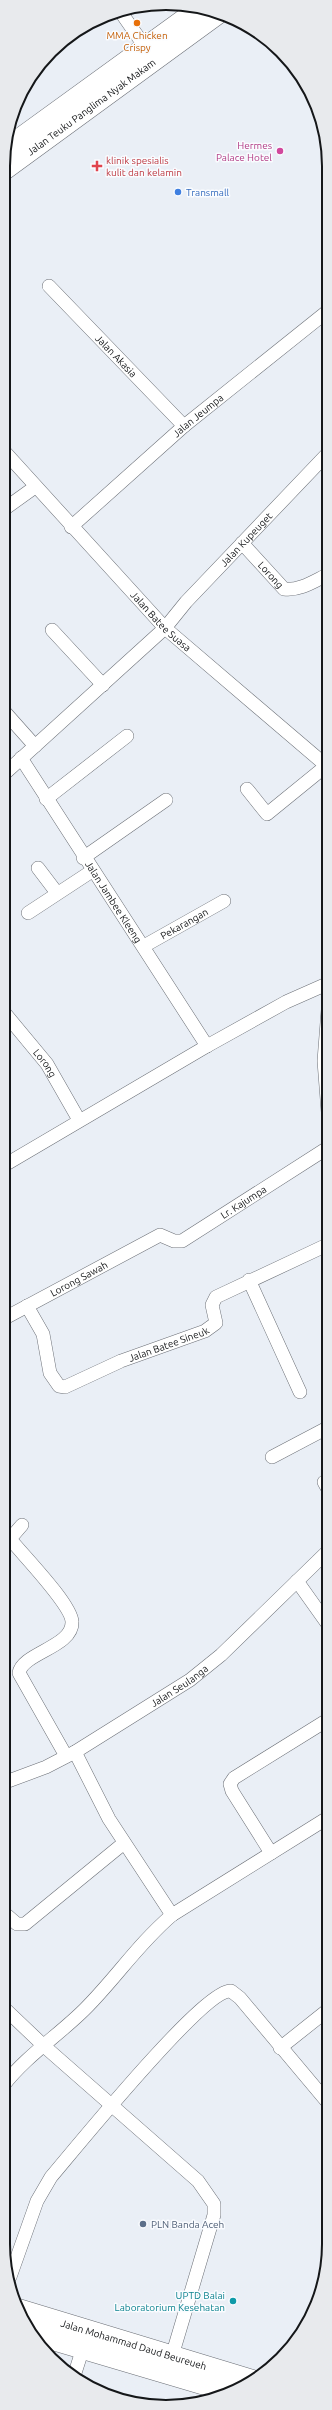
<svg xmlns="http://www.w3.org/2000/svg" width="332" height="2410" font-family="Ubuntu,sans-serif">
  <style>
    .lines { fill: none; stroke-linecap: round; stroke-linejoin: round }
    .minor-casing { stroke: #6b6f76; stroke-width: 14 }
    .primary-casing { stroke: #6b6f76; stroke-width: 21 }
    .trunk-casing { stroke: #6b6f76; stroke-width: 22 }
    .minor { stroke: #fff; stroke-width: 13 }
    .primary { stroke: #fff; stroke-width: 20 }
    .trunk { stroke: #fff; stroke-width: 21 }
    .food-dot { fill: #e8710a; stroke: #fafcff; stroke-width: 1.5 }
    .hotel-dot { fill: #d1479c; stroke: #fafcff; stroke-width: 1.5 }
    .health-dot { fill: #e0444e; stroke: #fafcff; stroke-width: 1.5 }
    .shop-dot { fill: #3f7fe0; stroke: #fafcff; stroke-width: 1.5 }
    .service-dot { fill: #5c6f8a; stroke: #fafcff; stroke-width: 1.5 }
    .culture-dot { fill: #0f9aa8; stroke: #fafcff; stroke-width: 1.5 }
    .labels { text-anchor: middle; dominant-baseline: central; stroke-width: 3; stroke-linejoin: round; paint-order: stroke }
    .food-label { font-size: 10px; fill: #c56008; stroke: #fafcff }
    .street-label { font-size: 10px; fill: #151719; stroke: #fafcff }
    .hotel-label { font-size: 10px; fill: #b23c85; stroke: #fafcff; text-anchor: end }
    .health-label { font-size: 10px; fill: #be3a42; stroke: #fafcff; text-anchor: start }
    .shop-label { font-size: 10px; fill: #366cbe; stroke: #fafcff; text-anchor: start }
    .service-label { font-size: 10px; fill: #4e5e75; stroke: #fafcff; text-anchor: start }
    .culture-label { font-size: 10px; fill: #0d838f; stroke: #fafcff; text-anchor: end }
    .rim { fill: none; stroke: #151719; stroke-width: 2 }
  </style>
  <rect width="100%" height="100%" fill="#eaeff6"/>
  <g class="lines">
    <g class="minor-casing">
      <g id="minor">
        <polyline points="120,11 150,54"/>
        <path id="s1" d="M49,286L184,426"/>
        <path id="s2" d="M3,450L165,628L329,768"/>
        <polyline points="3,510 35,487"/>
        <path id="s3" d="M71,527L184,426L329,310"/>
        <path id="s4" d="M242,543L284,589C300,591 314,581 329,574"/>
        <polyline points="52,630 103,685"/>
        <polyline points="3,710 35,746"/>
        <path id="s5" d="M21,758L207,1046"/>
        <path id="s6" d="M3,775L165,628L186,602L329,452"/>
        <polyline points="247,789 267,814 326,766"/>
        <polyline points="46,799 127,736"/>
        <polyline points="83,858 166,800"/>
        <polyline points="38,868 57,893"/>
        <polyline points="28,913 92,871"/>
        <path id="s7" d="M144,946L224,901"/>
        <polyline points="329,997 324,1061 329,1125"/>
        <path id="s8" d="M3,1011L47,1064L79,1120"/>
        <polyline points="3,1166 207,1046 286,1002 329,983"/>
        <polyline points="249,1280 300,1392"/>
        <path id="s9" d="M27,1306L43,1334L50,1373L59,1386L65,1387L121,1361L205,1331L216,1323L212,1305L216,1297L329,1244"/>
        <path id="s10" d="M3,1319L160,1235L174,1241H182L329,1147"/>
        <polyline points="272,1457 329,1427"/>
        <polyline points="324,1482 329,1491"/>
        <path d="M11,1540C23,1555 72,1605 72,1622C73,1647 22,1653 19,1673L66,1756"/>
        <polyline points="3,1547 22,1525"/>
        <polyline points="297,1581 329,1626"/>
        <polyline points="75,1752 109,1819 172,1915"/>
        <path id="s11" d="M3,1783L46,1767L75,1752L190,1680L221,1655L329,1550"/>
        <polyline points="271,1853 232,1791 230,1784 234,1778 329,1719"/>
        <polyline points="3,1912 17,1924 25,1924 124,1843"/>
        <polyline points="3,2007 44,2046 198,2181 214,2204 214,2215 172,2356"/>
        <polyline points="280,2048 329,2009"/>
        <path d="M3,2086C26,2056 59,2035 85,2009C116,1978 138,1944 172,1915L329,1817"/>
        <path d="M10,2277L37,2201L51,2177C75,2149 204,1989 231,1991L240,1998L329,2104"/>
        <polyline points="74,2376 83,2348"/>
      </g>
    </g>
    <g class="primary-casing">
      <g id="primary">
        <polyline points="5,149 198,9"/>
        <path id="s12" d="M3,171L218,14"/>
      </g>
    </g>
    <g class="trunk-casing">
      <g id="trunk">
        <path id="s13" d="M17,2309L251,2380"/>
        <polyline points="34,2334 230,2392"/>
      </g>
    </g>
    <use href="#minor" class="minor"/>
    <use href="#primary" class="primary"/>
    <use href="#trunk" class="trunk"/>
  </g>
  <circle class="food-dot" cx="137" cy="23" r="4"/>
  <circle class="hotel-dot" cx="280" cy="151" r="4"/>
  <path class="health-dot" d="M95 160h4v4h4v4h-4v4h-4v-4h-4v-4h4z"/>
  <circle class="shop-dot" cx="178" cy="192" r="4"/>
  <circle class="service-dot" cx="143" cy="2224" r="4"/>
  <circle class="culture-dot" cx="233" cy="2301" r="4"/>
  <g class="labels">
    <g class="food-label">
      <text x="137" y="35">MMA Chicken<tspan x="137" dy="12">Crispy</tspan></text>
    </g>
    <g class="street-label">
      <text stroke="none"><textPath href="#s12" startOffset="109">Jalan Teuku Panglima Nyak Makam</textPath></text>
      <text stroke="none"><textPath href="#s1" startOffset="97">Jalan Akasia</textPath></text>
      <text stroke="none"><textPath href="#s3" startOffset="169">Jalan Jeumpa</textPath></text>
      <text stroke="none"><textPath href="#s6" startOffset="339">Jalan Kupeuget</textPath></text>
      <text stroke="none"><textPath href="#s4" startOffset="43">Lorong</textPath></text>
      <text stroke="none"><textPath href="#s2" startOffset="233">Jalan Batee Suasa</textPath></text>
      <text stroke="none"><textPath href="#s5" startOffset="171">Jalan Jambee Kleeng</textPath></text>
      <text stroke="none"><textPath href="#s7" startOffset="46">Pekarangan</textPath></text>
      <text stroke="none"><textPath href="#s8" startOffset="67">Lorong</textPath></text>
      <text stroke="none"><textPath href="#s10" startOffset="274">Lr. Kajumpa</textPath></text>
      <text stroke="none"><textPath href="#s10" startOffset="86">Lorong Sawah</textPath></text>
      <text stroke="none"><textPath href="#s9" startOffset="206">Jalan Batee Sineuk</textPath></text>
      <text stroke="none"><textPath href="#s11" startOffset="202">Jalan Seulanga</textPath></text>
      <text stroke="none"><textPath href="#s13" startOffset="122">Jalan Mohammad Daud Beureueh</textPath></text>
    </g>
    <g class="hotel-label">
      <text x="272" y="145">Hermes<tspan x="272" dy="12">Palace Hotel</tspan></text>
    </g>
    <g class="health-label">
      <text x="106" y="160">klinik spesialis<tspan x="106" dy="12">kulit dan kelamin</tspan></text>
    </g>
    <g class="shop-label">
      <text x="186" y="192">Transmall</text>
    </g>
    <g class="service-label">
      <text x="151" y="2224">PLN Banda Aceh</text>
    </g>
    <g class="culture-label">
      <text x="225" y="2295">UPTD Balai<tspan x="225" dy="12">Laboratorium Kesehatan</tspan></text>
    </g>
  </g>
  <path d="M0 0H332V2410H0ZM166 10H166A156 156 0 0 1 322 166V2244A156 156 0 0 1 166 2400H166A156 156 0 0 1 10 2244V166A156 156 0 0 1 166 10Z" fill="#e8eaed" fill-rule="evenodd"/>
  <path class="rim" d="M166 10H166A156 156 0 0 1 322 166V2244A156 156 0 0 1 166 2400H166A156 156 0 0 1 10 2244V166A156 156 0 0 1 166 10Z"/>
</svg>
